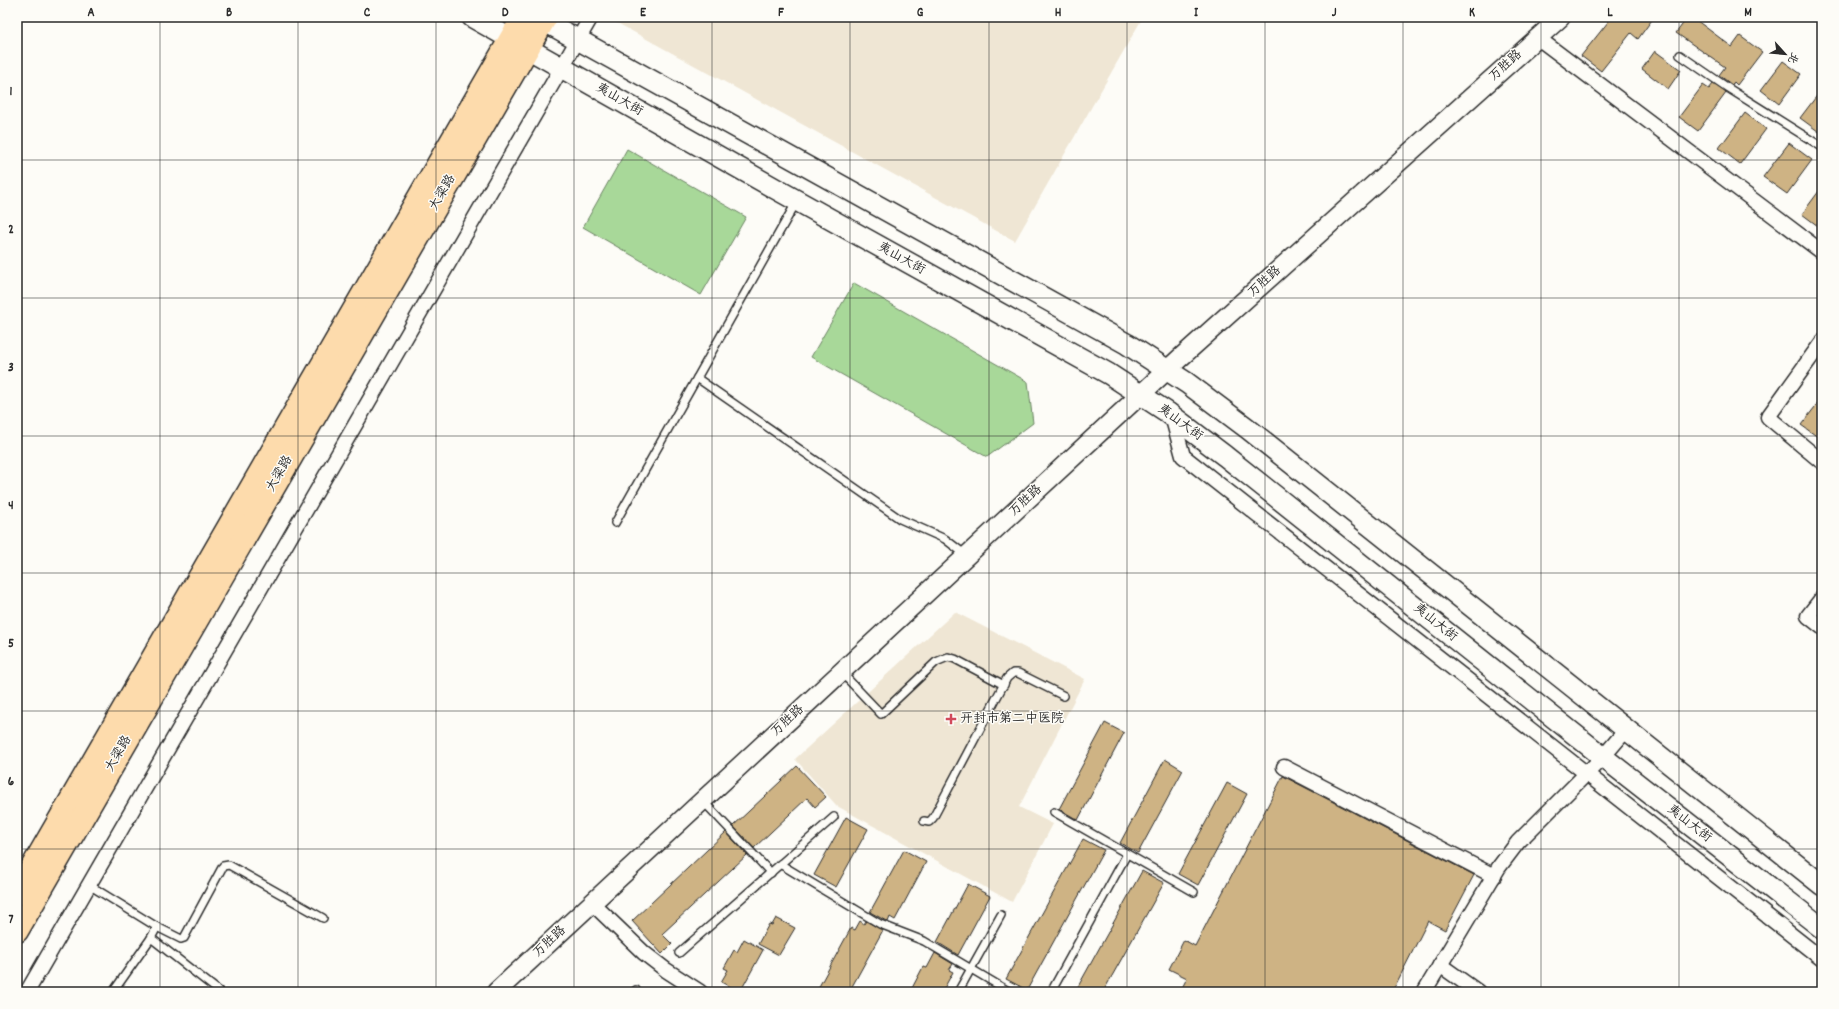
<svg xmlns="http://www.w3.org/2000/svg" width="1839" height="1009" font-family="Dekko,'LXGW WenKai TC',sans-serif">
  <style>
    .built { fill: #efe6d4 }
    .green { fill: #a8d899; stroke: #6a8262 }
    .building { fill: #ceb384; stroke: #2b2b2b }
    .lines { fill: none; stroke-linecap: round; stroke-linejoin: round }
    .service-casing { stroke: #2b2b2b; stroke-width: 10 }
    .minor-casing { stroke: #2b2b2b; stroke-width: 17 }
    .tertiary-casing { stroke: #2b2b2b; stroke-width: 21 }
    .secondary-casing { stroke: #2b2b2b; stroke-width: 23 }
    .primary-casing { stroke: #2b2b2b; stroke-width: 25 }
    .service { stroke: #fdfcf7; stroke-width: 7 }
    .minor { stroke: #fdfcf7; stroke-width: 14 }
    .tertiary { stroke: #fdfcf7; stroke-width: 18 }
    .secondary { stroke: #fdfcf7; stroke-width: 20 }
    .primary { stroke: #fddbac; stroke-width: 22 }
    .grid { fill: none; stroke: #2b2b2b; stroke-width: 1; stroke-opacity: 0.55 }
    .poi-dot { fill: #d1495b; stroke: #fdfcf7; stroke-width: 1.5 }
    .labels { text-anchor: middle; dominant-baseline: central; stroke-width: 3; stroke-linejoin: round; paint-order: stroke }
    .street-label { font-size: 13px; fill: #2b2b2b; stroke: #fdfcf7 }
    .poi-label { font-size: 13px; fill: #2b2b2b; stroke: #fdfcf7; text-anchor: start }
    .neatline { fill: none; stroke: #2b2b2b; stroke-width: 1.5 }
    .grid-label { font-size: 13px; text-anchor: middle; font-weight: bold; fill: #2b2b2b }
  </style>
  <rect width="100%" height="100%" fill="#fdfcf7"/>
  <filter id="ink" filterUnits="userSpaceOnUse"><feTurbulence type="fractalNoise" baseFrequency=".025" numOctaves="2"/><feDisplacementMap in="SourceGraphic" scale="8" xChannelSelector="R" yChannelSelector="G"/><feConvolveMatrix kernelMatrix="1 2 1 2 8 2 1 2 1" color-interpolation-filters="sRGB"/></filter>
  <g filter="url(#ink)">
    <g class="built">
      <polygon points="611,17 1143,17 1015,241 610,19"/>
      <polygon points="955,612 1085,679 1019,807 1053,824 1012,902 837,806 795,759"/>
    </g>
    <g class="green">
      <polygon points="627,149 746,217 701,295 583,227"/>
      <polygon points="854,283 1028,382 1033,423 987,457 811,357"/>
    </g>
    <g class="building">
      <polygon points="1612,17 1654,17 1638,39 1631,33 1601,71 1581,56"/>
      <polygon points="1688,17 1692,17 1732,47 1740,36 1762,52 1737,85 1734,82 1732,85 1719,75 1725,67 1676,33"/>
      <polygon points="1655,51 1681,70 1668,89 1642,69"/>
      <polygon points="1783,61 1801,74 1779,104 1761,90"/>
      <polygon points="1713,84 1726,93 1698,131 1679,117 1703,85 1709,89"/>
      <polygon points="1822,89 1822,134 1800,118"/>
      <polygon points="1745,113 1766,129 1740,164 1719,148"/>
      <polygon points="1789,143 1812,160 1787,194 1763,177"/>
      <polygon points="1822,187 1822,229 1802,214"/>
      <polygon points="1822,398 1822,440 1801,425"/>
      <polygon points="1105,723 1124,733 1078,820 1059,809"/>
      <polygon points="1165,759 1183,770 1138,853 1120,843"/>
      <polygon points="797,766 826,797 815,807 807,798 754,848 733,826"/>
      <polygon points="1283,776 1474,875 1445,930 1428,921 1392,992 1180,992 1187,978 1169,969 1184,940 1195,946"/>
      <polygon points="1227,783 1247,794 1198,885 1178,874"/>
      <polygon points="846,817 868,829 836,887 814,875"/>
      <polygon points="726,832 747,855 662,934 672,944 662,954 632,921"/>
      <polygon points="1083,839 1104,850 1027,990 1006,979"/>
      <polygon points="904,850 926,862 895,920 890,917 888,922 870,912"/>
      <polygon points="1142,871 1164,883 1103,992 1075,992"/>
      <polygon points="968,884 990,896 958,955 937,942"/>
      <polygon points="776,918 795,928 779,955 758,944 769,924 772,925"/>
      <polygon points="860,921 864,924 866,921 883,930 849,992 816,992 851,928 855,930"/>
      <polygon points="744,939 763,950 740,992 721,982 728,970 724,968 734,950 737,952"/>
      <polygon points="935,953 953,964 949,970 953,972 942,992 910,992 923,967 927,968"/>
    </g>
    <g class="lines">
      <g class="service-casing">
        <g id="service">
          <polyline points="1680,55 1728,88 1822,147"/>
          <polyline points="697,378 900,519 945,539 967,556"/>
          <polyline points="615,523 797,201"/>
          <polyline points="842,673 881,714 936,662 948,657 955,659 1004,685"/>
          <polyline points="703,801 771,873"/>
          <polyline points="1054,812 1194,892"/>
          <polyline points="924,821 929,822 933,818 1007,678 1013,673 1018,673 1064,696"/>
          <polyline points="780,864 880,924 924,941 1010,992"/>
          <polyline points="89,885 157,927 151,938 220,992"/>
          <polyline points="157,927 181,939 184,938 223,866 229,865 323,918"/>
          <polyline points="679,953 834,817"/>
          <polyline points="113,992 151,938"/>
          <polyline points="634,992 636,990"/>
          <polyline points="958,992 1001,915"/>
          <polyline points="1051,992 1127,854"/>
        </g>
      </g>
      <g class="minor-casing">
        <g id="minor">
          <polyline points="1538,38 1822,252"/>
          <polyline points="1822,342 1768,417 1822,462"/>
          <polyline points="1172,416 1183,456 1822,959"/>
          <polyline points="1822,598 1808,616 1822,627"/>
          <polyline points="1284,767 1494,876"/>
          <polyline points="592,903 644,953 666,970 700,992"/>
          <polyline points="1440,965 1478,992"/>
          <polyline points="27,992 591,17"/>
          <polyline points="1424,992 1499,867 1518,842 1603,757 1626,730"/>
        </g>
      </g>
      <g class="tertiary-casing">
        <polyline id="tertiary" points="496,992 1180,358 1561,17"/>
      </g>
      <g class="secondary-casing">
        <g id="secondary">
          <polyline points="472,17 776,189 1109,374 1167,412 1225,456 1603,757 1822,928"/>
          <polyline points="537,17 1127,344 1187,383 1247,428 1822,885"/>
        </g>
      </g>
      <g class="primary-casing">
        <g id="primary">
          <polyline points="17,893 523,17"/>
          <polyline points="17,931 546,17"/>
        </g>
      </g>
      <use href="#service" class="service"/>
      <use href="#minor" class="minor"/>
      <use href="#tertiary" class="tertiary"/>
      <use href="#secondary" class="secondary"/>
      <use href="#primary" class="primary"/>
    </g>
  </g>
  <path class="grid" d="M160,17V992M298,17V992M436,17V992M574,17V992M712,17V992M850,17V992M989,17V992M1127,17V992M1265,17V992M1403,17V992M1541,17V992M1679,17V992M17,160H1822M17,298H1822M17,436H1822M17,573H1822M17,711H1822M17,849H1822"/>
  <path class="poi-dot" d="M949 713h4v4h4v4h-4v4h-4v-4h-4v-4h4z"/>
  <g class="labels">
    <g class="street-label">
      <text transform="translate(1506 66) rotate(-42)">万胜路</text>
      <text transform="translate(619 100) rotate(30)">夷山大街</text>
      <text transform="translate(443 193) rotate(-60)">大梁路</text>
      <text transform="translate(901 259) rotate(29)">夷山大街</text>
      <text transform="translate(1265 282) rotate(-42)">万胜路</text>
      <text transform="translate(1180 423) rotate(36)">夷山大街</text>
      <text transform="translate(280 474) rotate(-60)">大梁路</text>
      <text transform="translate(1026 501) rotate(-43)">万胜路</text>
      <text transform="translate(1435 623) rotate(39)">夷山大街</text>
      <text transform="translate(788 721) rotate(-43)">万胜路</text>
      <text transform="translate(119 754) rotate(-60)">大梁路</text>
      <text transform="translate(1689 824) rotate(38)">夷山大街</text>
      <text transform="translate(550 942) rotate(-43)">万胜路</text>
    </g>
    <g class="poi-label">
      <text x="960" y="719">开封市第二中医院</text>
    </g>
  </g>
  <rect width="1839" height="1009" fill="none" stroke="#fdfcf7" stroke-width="44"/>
  <g transform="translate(1785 54) rotate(117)" stroke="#fdfcf7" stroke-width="3" paint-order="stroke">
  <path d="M0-3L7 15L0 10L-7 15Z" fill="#2b2b2b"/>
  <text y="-6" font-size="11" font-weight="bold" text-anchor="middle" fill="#2b2b2b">北</text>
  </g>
  <rect x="22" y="22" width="1795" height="965" class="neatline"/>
  <g class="grid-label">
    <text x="91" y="16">A</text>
    <text x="229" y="16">B</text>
    <text x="367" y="16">C</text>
    <text x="505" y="16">D</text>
    <text x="643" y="16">E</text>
    <text x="781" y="16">F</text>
    <text x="920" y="16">G</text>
    <text x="1058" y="16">H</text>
    <text x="1196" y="16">I</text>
    <text x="1334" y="16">J</text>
    <text x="1472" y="16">K</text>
    <text x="1610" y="16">L</text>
    <text x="1748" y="16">M</text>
    <text x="11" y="95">1</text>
    <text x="11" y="233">2</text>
    <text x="11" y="371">3</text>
    <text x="11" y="509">4</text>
    <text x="11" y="647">5</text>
    <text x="11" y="785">6</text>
    <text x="11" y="923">7</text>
  </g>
</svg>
